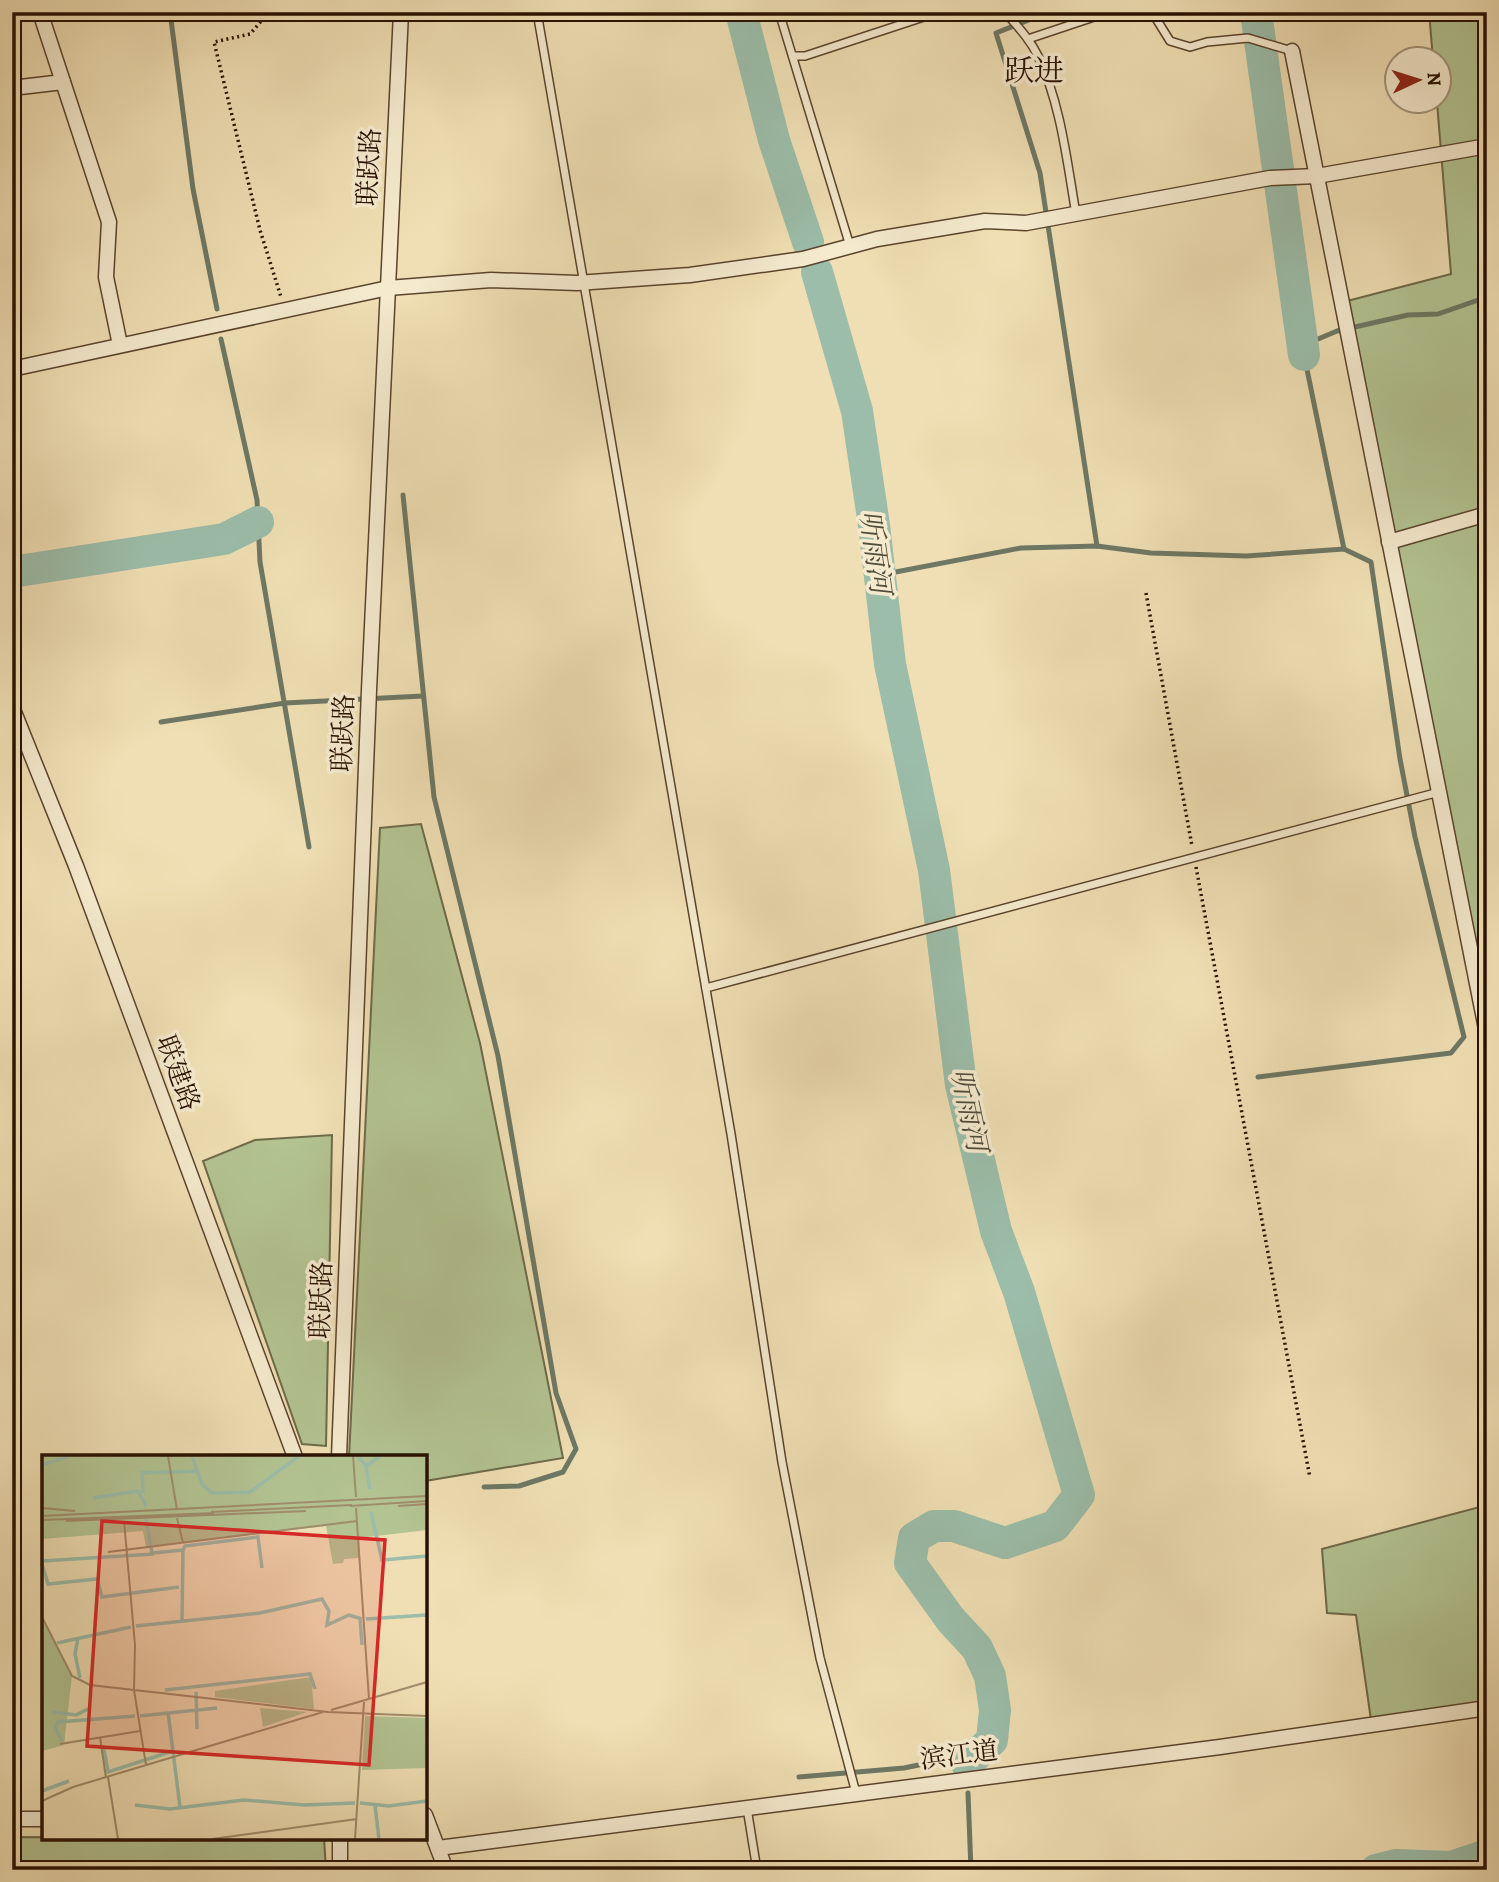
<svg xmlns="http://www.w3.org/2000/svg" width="1499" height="1882" font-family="Alegreya,'Noto Serif SC',serif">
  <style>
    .green { fill: #b3c392; stroke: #6e6a49; stroke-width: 2 }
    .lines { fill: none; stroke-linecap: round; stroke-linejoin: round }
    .stream { stroke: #6d7865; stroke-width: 5 }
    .river { stroke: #9bbda9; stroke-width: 32 }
    .lane-casing { stroke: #5a442d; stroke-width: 10 }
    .street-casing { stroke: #5a442d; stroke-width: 17 }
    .path { stroke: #281100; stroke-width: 3.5; stroke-dasharray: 2 3.5; stroke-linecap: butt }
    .lane { stroke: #f5eace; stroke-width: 7 }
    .street { stroke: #f5eace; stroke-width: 14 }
    .labels { text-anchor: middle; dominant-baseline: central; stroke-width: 7; stroke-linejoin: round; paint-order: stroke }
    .street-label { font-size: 26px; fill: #281100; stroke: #f5eace }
    .water-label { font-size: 28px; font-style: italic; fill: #504d3b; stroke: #f5eace }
    .quarter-label { font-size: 30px; fill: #281100; stroke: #f5eace }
    .inset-river { fill: none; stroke: #9bbda9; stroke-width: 3.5 }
    .inset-road { fill: none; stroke: #a08d6c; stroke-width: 2 }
    .view { fill: #d62828; fill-opacity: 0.15; stroke: #d62828; stroke-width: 3.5 }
    .inset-edge { fill: none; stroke: #281100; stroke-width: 3.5 }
  </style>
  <rect width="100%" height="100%" fill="#f0dfb4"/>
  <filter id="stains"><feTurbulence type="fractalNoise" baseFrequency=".00286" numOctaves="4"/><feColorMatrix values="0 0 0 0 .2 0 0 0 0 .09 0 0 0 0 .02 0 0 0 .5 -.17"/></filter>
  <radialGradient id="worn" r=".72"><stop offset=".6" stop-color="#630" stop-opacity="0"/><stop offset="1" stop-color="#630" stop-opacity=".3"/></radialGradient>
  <g class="green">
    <polygon points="1429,12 1487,12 1487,1029 1347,301 1451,274 1437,102 1440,102 1440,60 1433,59"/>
    <polygon points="421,824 480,1043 563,1458 425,1481 425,1457 349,1457 380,828"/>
    <polygon points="332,1135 326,1446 302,1444 203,1161 255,1140"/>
    <polygon points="1487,1505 1487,1708 1372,1727 1356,1615 1327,1613 1322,1549"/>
    <polygon points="12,1837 324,1838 326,1870 12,1870"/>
  </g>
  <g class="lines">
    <g class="stream">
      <polyline points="170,12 193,189 217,309"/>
      <polyline points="1049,12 996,33 1040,173 1097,546"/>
      <polyline points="221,339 257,500 260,562 309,847"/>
      <polyline points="403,495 434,797 498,1056 556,1393 576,1449 563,1472 519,1486 484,1487"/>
      <polyline points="880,575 1021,548 1097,546 1151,553 1246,556 1344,549 1304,355 1311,342 1337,331 1408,315 1438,314 1487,297"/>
      <polyline points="161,722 285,703 423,696"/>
      <polyline points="1258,1077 1451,1053 1464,1037 1415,837 1400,759 1371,562 1344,549"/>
      <polyline points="799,1777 904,1768 977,1753"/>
      <polyline points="968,1793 971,1870"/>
    </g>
    <g class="river">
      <polyline points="741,12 774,140 808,242"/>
      <polyline points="1256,12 1304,355"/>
      <polyline points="817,272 857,411 874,525 890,664 934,870 961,1085 996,1231 1019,1292 1079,1495 1055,1526 1005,1543 954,1526 934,1526 914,1538 910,1563 951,1620 977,1648 990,1676 995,1710 992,1740 967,1764"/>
      <polyline points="12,572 224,539 258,522"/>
      <polyline points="1376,1870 1396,1865 1451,1867 1487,1855"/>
    </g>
    <g class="lane-casing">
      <g id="lane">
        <polyline points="537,12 731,1134 782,1462 820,1658 856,1793"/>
        <polyline points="779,12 850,246"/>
        <path d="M1005,12C1017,26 1030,39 1038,56C1061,104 1067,162 1076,214"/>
        <polyline points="1152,12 1170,41 1190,47 1207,42 1248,38 1292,51"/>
        <polyline points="1028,39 1109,12"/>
        <polyline points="793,56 805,56 939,12"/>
        <polyline points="706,988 1439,792"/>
        <polyline points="747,1808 757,1870"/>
      </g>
    </g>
    <g class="street-casing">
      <g id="street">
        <polyline points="40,12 109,222 106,277 120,345"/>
        <polyline points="1292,51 1487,1034"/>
        <polyline points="12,88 63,82"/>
        <polyline points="12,369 388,288 491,280 577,283 690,275 803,259 877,239 985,221 1026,223 1270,178 1317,176 1487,146"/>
        <polyline points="1389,542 1487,514"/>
        <polyline points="12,707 76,866 295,1457"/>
        <polyline points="339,1457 369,690 401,12"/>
        <polyline points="425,1815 446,1870"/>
        <polyline points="12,1819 44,1819"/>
        <polyline points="438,1848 1220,1747 1487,1708"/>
        <polyline points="340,1870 340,1838"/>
      </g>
    </g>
    <g class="path">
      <polyline points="263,12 264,18 250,34 214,42 260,230 281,297"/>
      <polyline points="1146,593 1192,846"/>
      <polyline points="1196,867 1310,1478"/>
    </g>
    <use href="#lane" class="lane"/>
    <use href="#street" class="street"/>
  </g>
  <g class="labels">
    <g class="street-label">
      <text transform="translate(369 167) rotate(-87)">联跃路</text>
      <text transform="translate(343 733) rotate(-88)">联跃路</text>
      <text transform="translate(178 1073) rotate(70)">联建路</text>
      <text transform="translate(321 1300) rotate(-88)">联跃路</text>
      <text transform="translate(959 1755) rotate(-7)">滨江道</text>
    </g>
    <g class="water-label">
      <text transform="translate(875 552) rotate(82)">听雨河</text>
      <text transform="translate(969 1110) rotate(78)">听雨河</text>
    </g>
    <g class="quarter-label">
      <text x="1034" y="71">跃进</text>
    </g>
  </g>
  <g transform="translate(42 1455)">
    <rect width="385" height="385" fill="#f0dfb4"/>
    <path d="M0,1H385V75L317,83L318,103L302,104L301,108L291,109L284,71L104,92L101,76L0,84ZM0,163L30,221L22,290L0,296ZM269,222L272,254L173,242V236ZM218,253L265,257L221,272ZM323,261L385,263V313L320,315Z" fill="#b3c392"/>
    <path class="inset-river" d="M150,1L160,29L170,38L208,37L257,1M316,1L324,11L338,1M0,10L28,1M324,11L328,34M101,38L100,18L155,16M51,43L96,36L104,51M329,57L340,105L385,101M104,64L110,98L141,95L140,165M141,95L143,91L216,82L220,113M0,106L112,99M0,109L6,129L55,124L60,142L137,132M318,162L320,190M324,164L385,160M94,171L218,158L280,144L287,156L285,170L307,160L320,164M36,183L33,199L38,223M15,188L89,172M123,235L268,219L273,234M154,237L155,274M10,257L34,260L46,254M126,257L138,352M98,261L175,253M20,286L13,273L16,267L93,261M62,294L66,317L131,296M0,336L27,326M318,348L347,351L385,346M93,350L128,354L202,345L262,350L313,348M333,350L337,384"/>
    <path class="inset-road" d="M126,1L135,55M311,1L314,42M308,51L385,46M356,51L385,49M0,53L33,56M314,53L327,244M169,57L310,50M0,61L385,41M135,63L141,88M0,65L172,58M24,66L264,56M82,66L93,190L92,235L104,310M66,97L315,66M0,162L30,221L48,230L286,257L385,261M289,255L385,227M58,282L64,323M18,289L98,276M66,322L76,384M0,346L31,332L281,257M170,384L315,364M313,384L322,247"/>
    <path class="view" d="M60,66L343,85L327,310L45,291Z"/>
    <rect width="385" height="385" class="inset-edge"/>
  </g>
  <rect width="1499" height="1882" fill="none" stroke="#f0dfb4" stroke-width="42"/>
  <rect x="14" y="14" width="1471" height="1854" fill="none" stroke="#281100" stroke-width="3.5"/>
  <rect x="21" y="21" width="1457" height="1840" fill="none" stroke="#281100" stroke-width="2"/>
  <g transform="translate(1418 80) rotate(86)"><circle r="33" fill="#f5eace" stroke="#a3937c" stroke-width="2"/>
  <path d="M0-5L12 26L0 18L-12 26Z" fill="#8f2418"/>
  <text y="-10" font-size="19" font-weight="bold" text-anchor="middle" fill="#281100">N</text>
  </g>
  <rect width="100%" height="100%" filter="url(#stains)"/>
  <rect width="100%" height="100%" fill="url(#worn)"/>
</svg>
